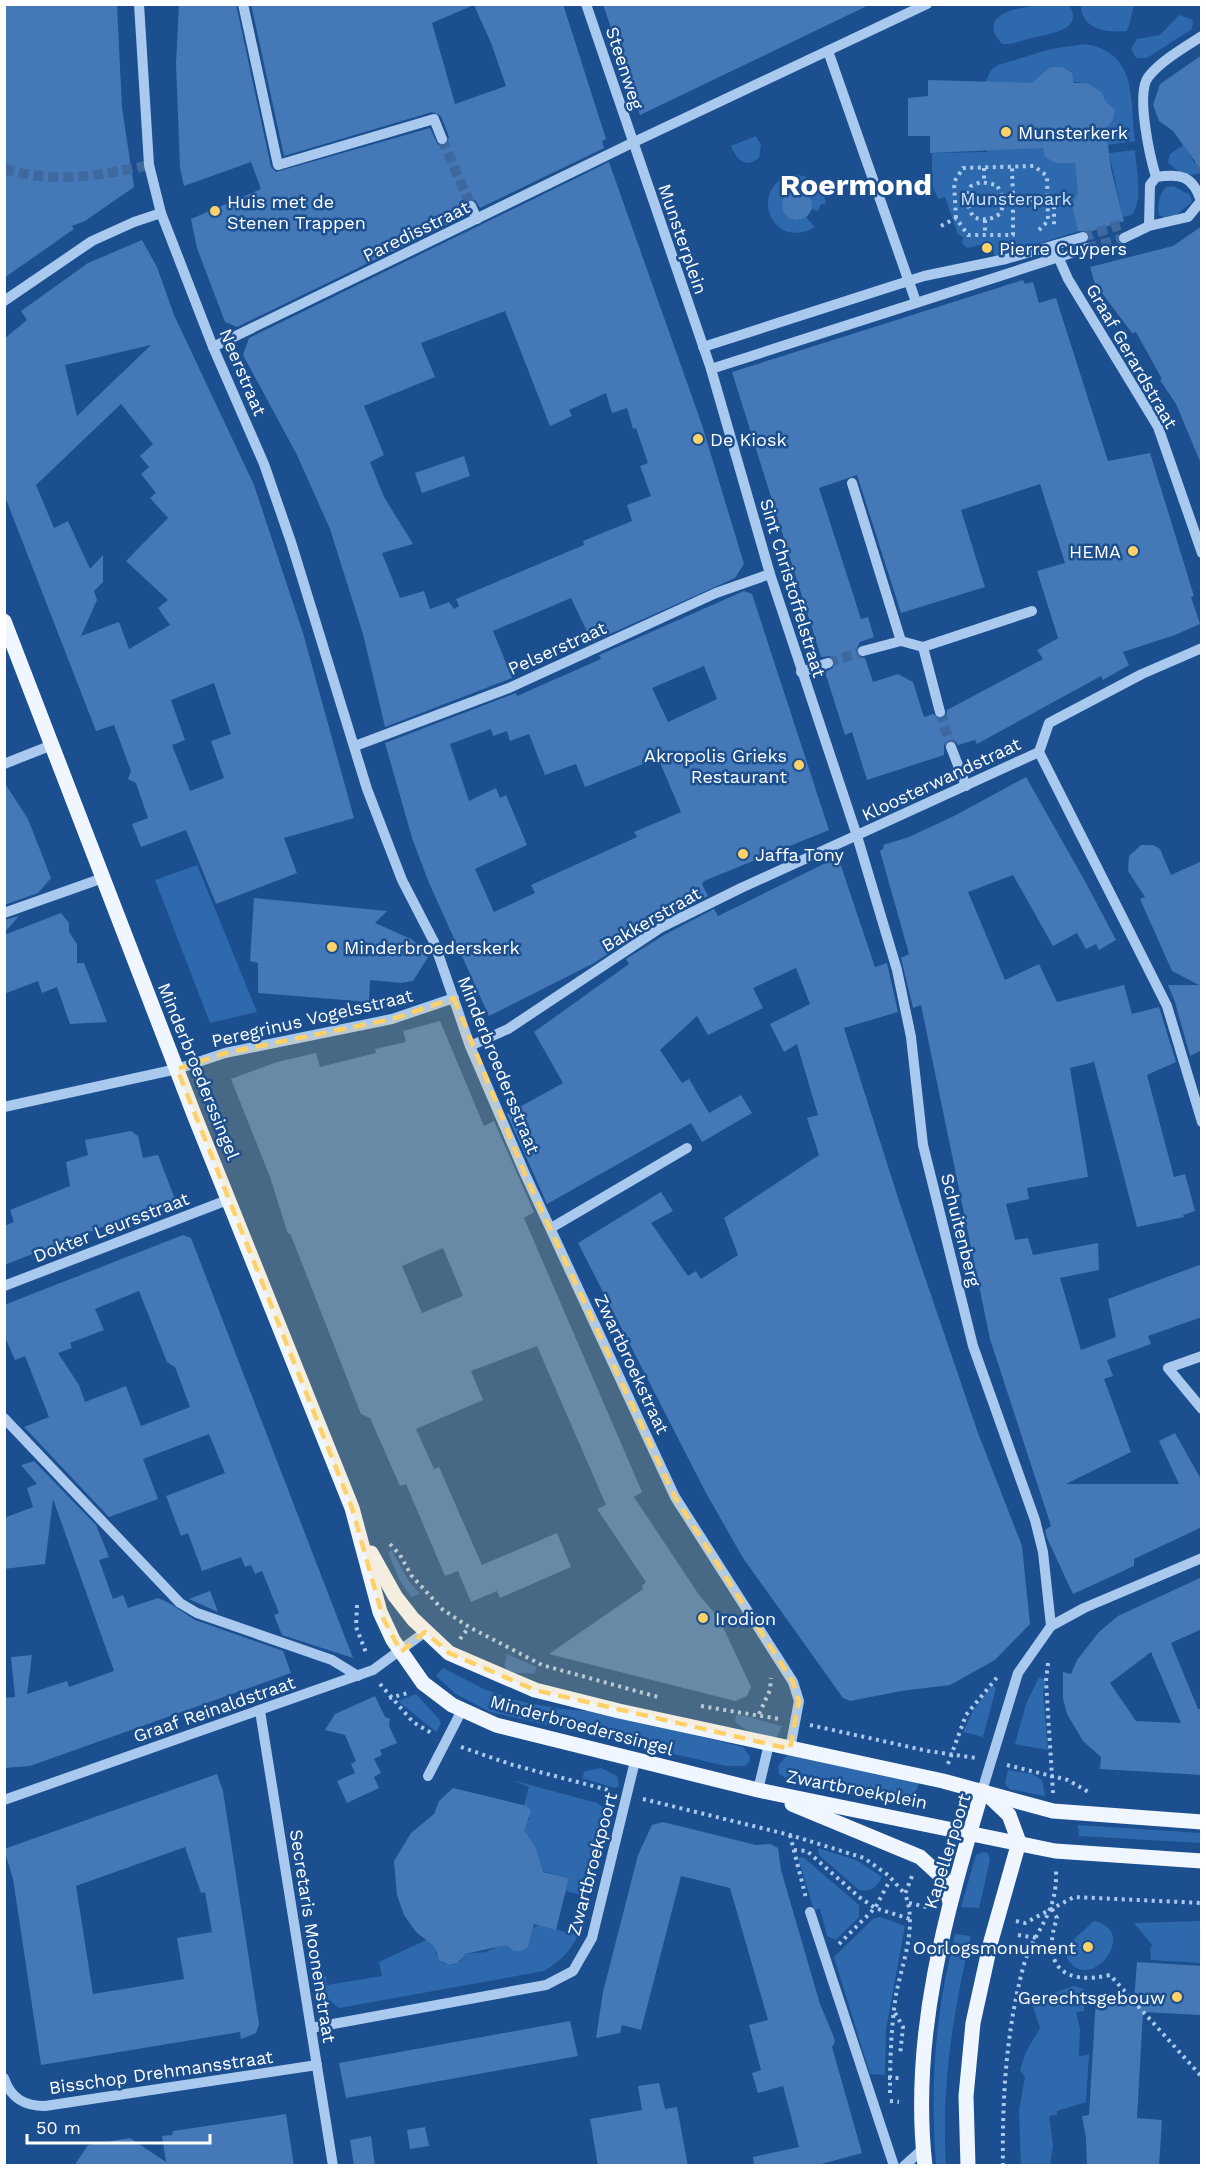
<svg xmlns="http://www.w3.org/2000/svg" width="1206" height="2170" font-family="'Work Sans',sans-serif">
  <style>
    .green { fill: #2e69ad }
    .building { fill: #4478b7; fill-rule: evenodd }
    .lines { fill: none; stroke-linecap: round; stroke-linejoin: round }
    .minor-tunnel { stroke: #3d69a0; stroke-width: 10; stroke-dasharray: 10 5; stroke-linecap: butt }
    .path { stroke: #a9c9ee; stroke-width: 4; stroke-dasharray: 3 4.5; stroke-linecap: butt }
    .minor { stroke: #a9c9ee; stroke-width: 10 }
    .major { stroke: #f0f6ff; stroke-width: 15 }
    .marked { fill: #ffd166; fill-opacity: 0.2; stroke: #ffd166; stroke-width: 4.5; stroke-dasharray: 12 8; stroke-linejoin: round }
    .poi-dot { fill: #ffd166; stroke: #1b4f8f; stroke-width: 2 }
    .labels { text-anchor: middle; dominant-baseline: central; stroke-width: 5; stroke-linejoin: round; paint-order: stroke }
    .street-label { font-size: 18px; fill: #fff; stroke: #1b4f8f }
    .poi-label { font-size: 18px; fill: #fff; stroke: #1b4f8f; text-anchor: start }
    .park-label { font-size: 18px; fill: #cfe3fa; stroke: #1b4f8f }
    .town-label { font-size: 30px; font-weight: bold; fill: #fff; stroke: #1b4f8f }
  </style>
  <rect width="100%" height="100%" fill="#1b4f8f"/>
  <g class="green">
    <path d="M1069,5C1084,29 1053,33 1036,37C1024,39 1015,45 1002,44C967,5 1049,4 1069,5Z"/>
    <path d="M1081,5V4L1135,5C1130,14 1132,23 1126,31C1106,33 1081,29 1081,5Z"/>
    <polygon points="1179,15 1193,20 1192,29 1147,58 1136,58 1131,49 1137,39 1160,35"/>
    <path d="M1085,44C1138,53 1130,99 1135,141L1107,145L1102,134L1107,124L1113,121L1114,110L1106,104L1102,93L1090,92V83L1074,82L1072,73L1063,67H1052L1042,83L984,85L991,70L998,65L1051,49Z"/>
    <path d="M756,136L761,145L759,158C745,169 737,160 731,146Z"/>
    <path d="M1185,144L1194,163L1201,161V173C1187,177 1178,173 1168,162L1170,154Z"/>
    <polygon points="987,147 1043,147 1074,157 1080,198 1074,214 1079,231 995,257 991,242 967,248 961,242 964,238 958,234 945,197 938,199 932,185 932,153 987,152"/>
    <path d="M1135,150C1136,170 1144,198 1132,215L1123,217L1109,153Z"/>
    <path d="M790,175C809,173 822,185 826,203L820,205L819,211L811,209L809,196L803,191L788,193C782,201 781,205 785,214L799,220L806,217L815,227C773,252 747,190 790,175Z"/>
    <path d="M1173,186L1190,195L1192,202L1176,215L1165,218L1159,215C1157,206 1159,194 1166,187Z"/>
    <polygon points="197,865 257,1012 210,1023 155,880"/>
    <polygon points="392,1550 408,1580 420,1594 411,1597 399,1579 388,1552"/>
    <path d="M507,1654L537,1667L534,1674C521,1671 498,1680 507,1654Z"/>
    <polygon points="443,1668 484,1689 518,1701 562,1709 600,1712 743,1747 750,1757 749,1762 745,1766 726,1766 490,1712 456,1694 436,1676"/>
    <polygon points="1039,1677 1046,1680 1043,1692 1048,1750 1015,1744 1026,1704"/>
    <polygon points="992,1685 996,1688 983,1737 963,1732 973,1711"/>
    <polygon points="416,1694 439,1719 441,1724 436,1732 398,1701"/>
    <path d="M736,1715C754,1716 765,1723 782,1726L776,1739L751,1733L735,1722Z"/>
    <polygon points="787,1755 790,1755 919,1783 910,1806 787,1779 779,1774 778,1766"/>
    <polygon points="601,1768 617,1776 619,1786 615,1788 582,1778 585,1771"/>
    <polygon points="1008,1770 1032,1774 1042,1780 1045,1796 1009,1789 1005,1783"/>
    <polygon points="512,1780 597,1803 608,1811 585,1903 584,1896 566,1891 569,1878 542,1871 536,1848 521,1827 530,1818 524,1805 529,1787"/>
    <polygon points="1078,1825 1201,1833 1201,1843 1079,1836"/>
    <path d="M818,1848L856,1860L882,1877C876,1887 872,1892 859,1890L819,1855Z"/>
    <polygon points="983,1852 988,1853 990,1860 979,1908 961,1907 976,1855"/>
    <polygon points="803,1857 859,1905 859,1917 836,1940 827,1936 820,1909 814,1910 798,1858"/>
    <path d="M579,1917C586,1936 561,1962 544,1971L339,2008L326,1997L323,1976H326L327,1985L382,1976L379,1962L426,1940L437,1947L436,1954L443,1963L453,1965L461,1961L464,1954L486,1952L507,1943L514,1951H522L528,1945L533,1928L538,1925L574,1934Z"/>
    <polygon points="880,1917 905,1926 886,2030 885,2075 870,2074 834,1957 873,1919"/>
    <path d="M1094,1921C1144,1932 1082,2005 1063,1949Z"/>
    <polygon points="1201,1921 1201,1963 1151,1960 1150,1948 1153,1946 1134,1923"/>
    <path d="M955,1934L971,1936C953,2012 941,2087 946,2165H936C930,2079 935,2018 955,1934Z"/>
    <polygon points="1073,1986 1084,1989 1084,2011 1076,2012 1080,2029 1079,2057 1089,2054 1086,2102 1057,2111 1057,2115 1049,2116 1053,2145 1050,2165 1021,2165 1019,2111 1025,2077 1020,2070 1026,2052 1040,2028 1031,2001"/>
  </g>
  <g class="building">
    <polygon points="4,4 117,4 122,108 134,187 85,221 72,226 74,229 4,278"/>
    <path d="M179,4H236L271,167L276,172L430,128L438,145L445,146L449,137L441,116L432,112L284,156L251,4H563L606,139L602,141L604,148L480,208L475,200H467L464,206L467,215L237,327L225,322L197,248L191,219L261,189L251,162L184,186L180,168L176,64ZM474,5L491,43L506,86L455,104L432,23Z"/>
    <polygon points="603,4 871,4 640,115"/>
    <polygon points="1202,55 1202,171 1173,131 1159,121 1153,105 1160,84"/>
    <polygon points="1050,67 1063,67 1072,73 1074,83 1088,83 1102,93 1106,102 1115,110 1113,120 1106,128 1111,169 1124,221 1089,232 1078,231 1072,205 1078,193 1075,163 1056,163 1045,157 1043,148 930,153 930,136 908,136 908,98 928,96 928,80 1032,83"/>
    <path d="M609,162L702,425L744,564L735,578L592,642L571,598L493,631L512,678L385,727L363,634L330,529L297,455L243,355L249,338ZM505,311L550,426L572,416L569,410L606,393L612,413L627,408L633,429L636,428L648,463L640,466L651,496L627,505L632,521L583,541L584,545L456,599L459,606L454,609L449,602L430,609L424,591L400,598L382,553L413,544L384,497L370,462L384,455L364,406L435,377L421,343Z"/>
    <circle cx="797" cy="205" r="15"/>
    <polygon points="1202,226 1202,466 1176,404 1160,380 1162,379 1136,332 1132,333 1095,284 1090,267 1173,246"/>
    <path d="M142,240L157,267L174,315L254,485L303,633L354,818L284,838L297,873L216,904L186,830L141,847L132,824L148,818L136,783L128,779L131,771L114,725L96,731L4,494V339L27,320L21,311L88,263ZM151,345L77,416L65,365ZM121,404L153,444L140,456L149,467L141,474L156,493L150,498L168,518L126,561L168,600L158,608L170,625L129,649L119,622L81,636L97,600L94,591L103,582V555L90,569L68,521L54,528L36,485ZM214,683L231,734L211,741L224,778L190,791L172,745L185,740L171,700Z"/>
    <path d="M1023,280L1025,284L1033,282L1039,303L1056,298L1108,461L1150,453L1194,596L1191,597L1200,624L1175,635L1123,652L1129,665L1103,680L1101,676L977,744L975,740L958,745L955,741L949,740L944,745V755L867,780L852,732L845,735L825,672L833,668L835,661L830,656L821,657L732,372ZM857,475L901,613L985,587L961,510L1040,484L1065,563L1037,571L1058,638L1037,650L1043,659L947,710L946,717L941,719L933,714L924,717L913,682L898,674L873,682L865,658L858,657L856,650L860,642L874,637L868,617L861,619L819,488Z"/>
    <polygon points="464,456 470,476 422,493 415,473"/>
    <path d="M744,591L752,594L829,830L704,881L702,884L708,896L656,922L594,963L489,1016L429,883L412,838L385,743L516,693L517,696L601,659L599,655ZM704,666L717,699L668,722L652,688ZM491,729L493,736L507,731L510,741L529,734L545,775L576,764L585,787L658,758L681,812L634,832L637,837L531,885L535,893L494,912L475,869L527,845L506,795L500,798L496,788L469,801L450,744Z"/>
    <polygon points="1026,777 1086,883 1116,940 1099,950 1096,944 1086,949 1077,933 1053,946 1013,875 968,892 1005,980 1039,964 1057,1002 1124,985 1132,1014 1159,1007 1176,1062 1147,1075 1174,1177 1185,1174 1195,1211 1183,1215 1184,1217 1137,1227 1094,1062 1070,1068 1088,1177 1027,1188 1029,1199 1006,1204 1015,1240 1028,1238 1033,1255 1098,1243 1099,1270 1060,1278 1081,1350 1116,1337 1108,1299 1202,1264 1202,1317 1148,1336 1151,1344 1107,1360 1113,1376 1104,1379 1131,1452 1066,1484 1179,1484 1159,1441 1175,1433 1202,1481 1202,1531 1200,1528 1134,1559 1134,1566 1073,1594 1047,1538 1045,1530 1051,1526 990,1339 921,1005 913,1008 901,958 909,954 880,851 884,848 883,845 909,837 956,815"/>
    <polygon points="4,782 28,819 51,878 38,893 4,905"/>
    <polygon points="1141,845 1153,845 1160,849 1171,875 1202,861 1202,1050 1190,1056 1175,1002 1168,985 1199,985 1172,971 1140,899 1145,897 1128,871 1129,856"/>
    <polygon points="838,857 875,967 887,963 898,1012 844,1028 900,1204 978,1433 1022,1546 1030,1624 995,1660 950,1685 901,1691 850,1701 843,1698 743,1558 706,1493 578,1243 661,1192 673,1211 651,1223 688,1276 696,1271 701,1279 738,1255 724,1218 819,1155 807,1118 818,1115 797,1044 784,1052 770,1024 810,1004 796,968 753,988 763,1008 708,1035 697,1016 660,1050 682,1083 689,1079 709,1113 741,1095 752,1113 702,1142 691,1123 547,1204 507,1114 563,1083 534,1032 629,964 626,959 664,935 714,909 718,916"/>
    <polygon points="254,898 387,911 375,923 411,939 430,954 413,981 401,983 370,980 369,1002 258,993 258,963 250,961"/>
    <polygon points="61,913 69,923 69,932 77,944 77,963 84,963 107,1022 70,1024 57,987 42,993 38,981 4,994 4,935"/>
    <polygon points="19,916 4,933 4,920"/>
    <path d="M440,1021L484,1126L494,1121L534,1212L524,1218L642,1492L634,1497L699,1595L725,1625L723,1627L751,1687L747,1696L735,1701L549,1654L643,1589L642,1586L646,1582L597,1509L606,1505L537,1346L471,1371L483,1400L416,1429L434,1469L439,1467L482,1565L557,1533L571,1567L500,1598L497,1591L471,1602L458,1571L445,1576L406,1484L400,1486L370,1418L361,1414L290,1233L288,1234L270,1177L231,1079L277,1062L316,1053L320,1067L376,1053L375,1049L406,1042L403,1031ZM443,1248L463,1296L422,1313L402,1266Z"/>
    <polygon points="131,1131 138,1136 143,1158 158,1155 175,1199 4,1265 4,1226 14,1222 10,1210 70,1186 66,1162 88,1155 85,1140"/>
    <path d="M183,1235L191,1238L353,1658L282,1635L274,1615L279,1613L262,1571L255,1574L251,1565L245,1567L241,1557L202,1571L188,1533L181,1536L166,1496L225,1473L209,1434L143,1459L158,1499L109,1517L24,1427L49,1417L25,1356L15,1360L4,1335V1305ZM139,1291L167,1362L175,1367L190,1407L141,1426L126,1386L85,1402L79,1385L58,1353L72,1348L70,1343L104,1330L95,1309Z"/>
    <polygon points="34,1461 96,1525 109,1557 99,1560 113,1599 123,1595 128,1608 158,1598 169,1603 195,1620 283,1651 291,1673 30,1766 4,1768 4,1698 15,1697 11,1657 32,1655 27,1694 67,1681 69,1687 114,1671 53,1499 45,1564 4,1569 4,1518 33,1507 27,1488 37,1484 21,1465"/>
    <path d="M1202,1577V1629L1171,1643L1198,1709H1202V1775L1100,1769L1101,1757L1083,1741L1067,1714L1063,1698V1672L1071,1674L1077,1660L1099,1632L1118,1616ZM1151,1652L1181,1723L1136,1721L1110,1683Z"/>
    <polygon points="210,1591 218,1612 189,1599"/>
    <polygon points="375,1696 385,1717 390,1719 389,1726 397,1743 380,1750 382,1755 374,1759 381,1773 374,1777 379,1788 347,1803 337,1781 355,1773 351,1764 356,1761 345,1735 325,1730 335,1714"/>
    <path d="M217,1774L223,1791L259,2024L256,2033L241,2039L240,2032L41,2065L13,1879L4,1849ZM185,1847L201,1893L205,1892L212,1932L177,1938L184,1979L93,1994L76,1886Z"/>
    <polygon points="453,1788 527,1806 531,1812 524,1830 536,1848 543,1872 569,1878 556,1930 534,1924 528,1947 522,1951 514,1951 506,1945 465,1954 458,1963 449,1965 439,1960 435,1947 416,1932 404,1915 397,1895 394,1861 411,1833 434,1814 439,1801"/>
    <polygon points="663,1822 756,1845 770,1844 778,1848 781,1870 820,2004 833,2035 835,2042 832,2047 862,2153 814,2166 754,2166 753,2157 799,2147 783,2086 758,2093 752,2073 761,2070 749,2025 768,2020 730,1888 681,1876 641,2030 622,2025 620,2033 596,2038 603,1992 638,1855 652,1825"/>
    <polygon points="1137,1962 1202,1966 1202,2015 1143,2012 1137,2118 1162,2120 1159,2166 1087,2166 1086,2138 1082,2116 1089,2115 1096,1998 1134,2001"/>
    <polygon points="570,2021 578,2056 346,2098 339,2063"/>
    <polygon points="659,2083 665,2109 677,2107 688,2166 598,2166 590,2119 642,2110 638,2086"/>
    <polygon points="286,2114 294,2166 74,2166 88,2145 130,2138 166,2162 162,2136 172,2135 173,2131"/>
    <polygon points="425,2127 429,2146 410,2149 407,2130"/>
    <polygon points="371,2136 375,2166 354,2166 350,2140"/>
  </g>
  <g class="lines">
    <g class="minor-tunnel">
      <polyline points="442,139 471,206"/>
      <path d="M4,169C56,184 98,176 149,165"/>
      <polyline points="1083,237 1120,225"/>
      <polyline points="1087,248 1124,238"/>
      <polyline points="828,663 863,651"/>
      <polyline points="940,712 951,747"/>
    </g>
    <g class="path">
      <polyline points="984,168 984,182"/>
      <path d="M1004,200L1001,213C991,220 985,221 973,217L966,200L971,186L981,182L997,185L1004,200H1013L1012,167"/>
      <polyline points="956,218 954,182 963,168 1034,166 1047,176 1048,221 1039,230"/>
      <polyline points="985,220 985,235"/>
      <polyline points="941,226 956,218 968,235 1013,235 1013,200 1054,200 1054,227"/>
      <polyline points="390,1544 400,1555 411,1575 442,1609 469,1627 542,1665 658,1697"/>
      <polyline points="357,1605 356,1627 367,1655"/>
      <polyline points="460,1639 469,1627"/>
      <polyline points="1048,1663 1046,1681 1053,1793"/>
      <polyline points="380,1684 413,1722 433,1734"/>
      <polyline points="389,1698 408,1693"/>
      <polyline points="701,1706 779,1719"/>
      <polyline points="759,1714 770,1690 771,1678"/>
      <polyline points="810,1725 928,1751 976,1758"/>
      <polyline points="461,1747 513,1765 612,1791"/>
      <polyline points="948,1764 966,1715 999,1675"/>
      <polyline points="1007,1765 1068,1780 1090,1793"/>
      <polyline points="643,1799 790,1835 864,1858 888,1875 905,1894"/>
      <polyline points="790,1835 806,1898"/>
      <polyline points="794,1850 807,1851 859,1897 875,1908 910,1919"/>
      <polyline points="909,1903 931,1908"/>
      <path d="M1052,1909L1057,1918C1041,1965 1063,1986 1110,1975L1202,2077"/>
      <polyline points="1016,1921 1025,1923 1074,1897 1202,1903"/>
      <polyline points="1018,1935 1037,1938"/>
      <polyline points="839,1944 875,1908 888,1884"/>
      <polyline points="895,2013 903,2027 900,2055"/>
      <polyline points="888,2078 899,2078"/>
      <path d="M890,2093C890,2061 891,2027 896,1995C902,1963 918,1926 905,1894L912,1876"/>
      <polyline points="890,2101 899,2102"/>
      <path d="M1003,2166C1002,2100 1006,2032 1023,1968C1033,1930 1058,1916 1056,1870"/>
    </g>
    <g class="minor">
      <polyline points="139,4 149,165 161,213 213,347 264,464 291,542 367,789 402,880 434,942 470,1046 525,1174 675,1497 793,1682 799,1701 790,1749"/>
      <polyline points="243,4 278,165 434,119 442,139"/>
      <polyline points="586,4 711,369 770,574 857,836 897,970 911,1037 923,1145 973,1346 1035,1520 1043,1552 1051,1626 1018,1673 982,1791"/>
      <polyline points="828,51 916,302"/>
      <path d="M1156,177C1150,157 1135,92 1149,76C1162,60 1185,47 1202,36"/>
      <polyline points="471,206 477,219"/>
      <path d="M1124,238L1149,226L1188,217L1201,201C1193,176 1181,173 1156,177L1150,185L1149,226"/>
      <polyline points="1056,252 1068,279 1158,427 1202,553"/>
      <polyline points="4,301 92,241 134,222 161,213"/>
      <polyline points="213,347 632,143 927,4"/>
      <polyline points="703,347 924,276 1006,259 1083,237"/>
      <polyline points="711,369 1087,248"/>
      <polyline points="852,483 901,641 923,647"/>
      <polyline points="863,651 901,641"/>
      <polyline points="801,672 828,663"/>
      <polyline points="940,712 923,647 1032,611"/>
      <polyline points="355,746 509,688 716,593 770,574"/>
      <polyline points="951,747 966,786"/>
      <polyline points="1039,752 1167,1006 1202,1122"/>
      <polyline points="1039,752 1049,723 1142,674 1202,648"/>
      <polyline points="4,764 52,745"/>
      <polyline points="4,913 103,878"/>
      <polyline points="470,1046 508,1029 660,928 741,888 1039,752"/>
      <polyline points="4,1107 177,1069 225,1053 392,1019 454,998"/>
      <polyline points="551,1228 687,1148"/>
      <polyline points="4,1286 230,1199"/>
      <polyline points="1202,1356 1168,1368 1202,1409"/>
      <polyline points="4,1418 180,1603 197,1613 332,1660 358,1676"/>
      <polyline points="1051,1626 1084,1608 1202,1558"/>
      <polyline points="260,1711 333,2166"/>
      <polyline points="428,1776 462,1710"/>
      <polyline points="758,1790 769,1744"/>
      <polyline points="4,1800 373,1670 425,1632"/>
      <polyline points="810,1912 894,2166"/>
      <polyline points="311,2028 546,1985 573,1971 592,1938 635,1761"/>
      <path d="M4,2078C11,2099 25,2106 45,2106L317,2065"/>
      <polyline points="904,2166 923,2149"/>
    </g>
    <g class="major">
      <polyline points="4,621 195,1117 352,1508 380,1612 393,1640 423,1683 452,1705 496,1725 758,1790 1055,1851 1202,1861"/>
      <polyline points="371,1553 395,1596 413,1619 449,1653 535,1690 619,1711 943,1781 1053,1811 1202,1822"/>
      <polyline points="792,1804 920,1857 943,1878 950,1902"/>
      <path d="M925,2166C910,2036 946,1913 982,1791"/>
      <polyline points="968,2166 966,2096 973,2023 991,1941 1019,1842 1009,1815 987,1794"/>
    </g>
  </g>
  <path class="marked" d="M454,998L525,1174L675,1497L793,1682L799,1701L790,1749L535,1690L449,1653L425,1632L401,1652L383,1618L352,1508L177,1069L225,1053L392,1019Z"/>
  <g class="poi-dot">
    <circle cx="1006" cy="132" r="6"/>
    <circle cx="215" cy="211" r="6"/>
    <circle cx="987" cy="248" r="6"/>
    <circle cx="698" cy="439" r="6"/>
    <circle cx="1133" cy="551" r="6"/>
    <circle cx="799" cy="765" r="6"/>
    <circle cx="743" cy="854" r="6"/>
    <circle cx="332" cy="947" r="6"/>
    <circle cx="703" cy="1618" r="6"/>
    <circle cx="1088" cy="1947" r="6"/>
    <circle cx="1177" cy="1997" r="6"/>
  </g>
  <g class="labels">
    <g class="street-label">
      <text transform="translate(625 68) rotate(72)">Steenweg</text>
      <text transform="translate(416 231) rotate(-26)">Paredisstraat</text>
      <text transform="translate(683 239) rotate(71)">Munsterplein</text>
      <text transform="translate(1132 356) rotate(60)">Graaf Gerardstraat</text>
      <text transform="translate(243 372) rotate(67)">Neerstraat</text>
      <text transform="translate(793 588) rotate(73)">Sint Christoffelstraat</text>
      <text transform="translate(557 648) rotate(-24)">Pelserstraat</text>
      <text transform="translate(941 779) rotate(-25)">Kloosterwandstraat</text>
      <text transform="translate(651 919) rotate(-30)">Bakkerstraat</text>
      <text transform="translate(312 1018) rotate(-13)">Peregrinus Vogelsstraat</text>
      <text transform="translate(499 1065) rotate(68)">Minderbroedersstraat</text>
      <text transform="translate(199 1071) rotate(68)">Minderbroederssingel</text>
      <text transform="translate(111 1227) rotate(-21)">Dokter Leursstraat</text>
      <text transform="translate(961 1230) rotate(76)">Schuitenberg</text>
      <text transform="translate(632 1364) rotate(65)">Zwartbroekstraat</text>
      <text transform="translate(214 1709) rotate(-19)">Graaf Reinaldstraat</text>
      <text transform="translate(582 1725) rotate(15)">Minderbroederssingel</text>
      <text transform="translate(857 1789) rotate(11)">Zwartbroekplein</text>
      <text transform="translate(947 1851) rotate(-73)">Kapellerpoort</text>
      <text transform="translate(592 1864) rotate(-75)">Zwartbroekpoort</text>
      <text transform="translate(313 1936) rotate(81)">Secretaris Moonenstraat</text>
      <text transform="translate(161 2072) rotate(-8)">Bisschop Drehmansstraat</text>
    </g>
    <g class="poi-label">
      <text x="1018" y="132">Munsterkerk</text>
      <text x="227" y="201">Huis met de<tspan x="227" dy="21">Stenen Trappen</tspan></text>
      <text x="999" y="248">Pierre Cuypers</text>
      <text x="710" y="439">De Kiosk</text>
      <text x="1121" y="551" text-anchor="end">HEMA</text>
      <text x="787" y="755" text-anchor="end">Akropolis Grieks<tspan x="787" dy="21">Restaurant</tspan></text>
      <text x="755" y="854">Jaffa Tony</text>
      <text x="344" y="947">Minderbroederskerk</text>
      <text x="715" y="1618">Irodion</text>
      <text x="1076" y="1947" text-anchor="end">Oorlogsmonument</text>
      <text x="1165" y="1997" text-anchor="end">Gerechtsgebouw</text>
    </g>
    <g class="park-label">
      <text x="1016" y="198">Munsterpark</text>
    </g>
    <g class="town-label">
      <text x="856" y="184">Roermond</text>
    </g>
  </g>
  <rect width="1206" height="2170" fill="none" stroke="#ffffff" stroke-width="12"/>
  <path d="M27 2134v9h183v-9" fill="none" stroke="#ffffff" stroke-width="3"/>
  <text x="36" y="2134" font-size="18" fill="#ffffff" stroke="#1b4f8f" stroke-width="4.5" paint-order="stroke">50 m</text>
</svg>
